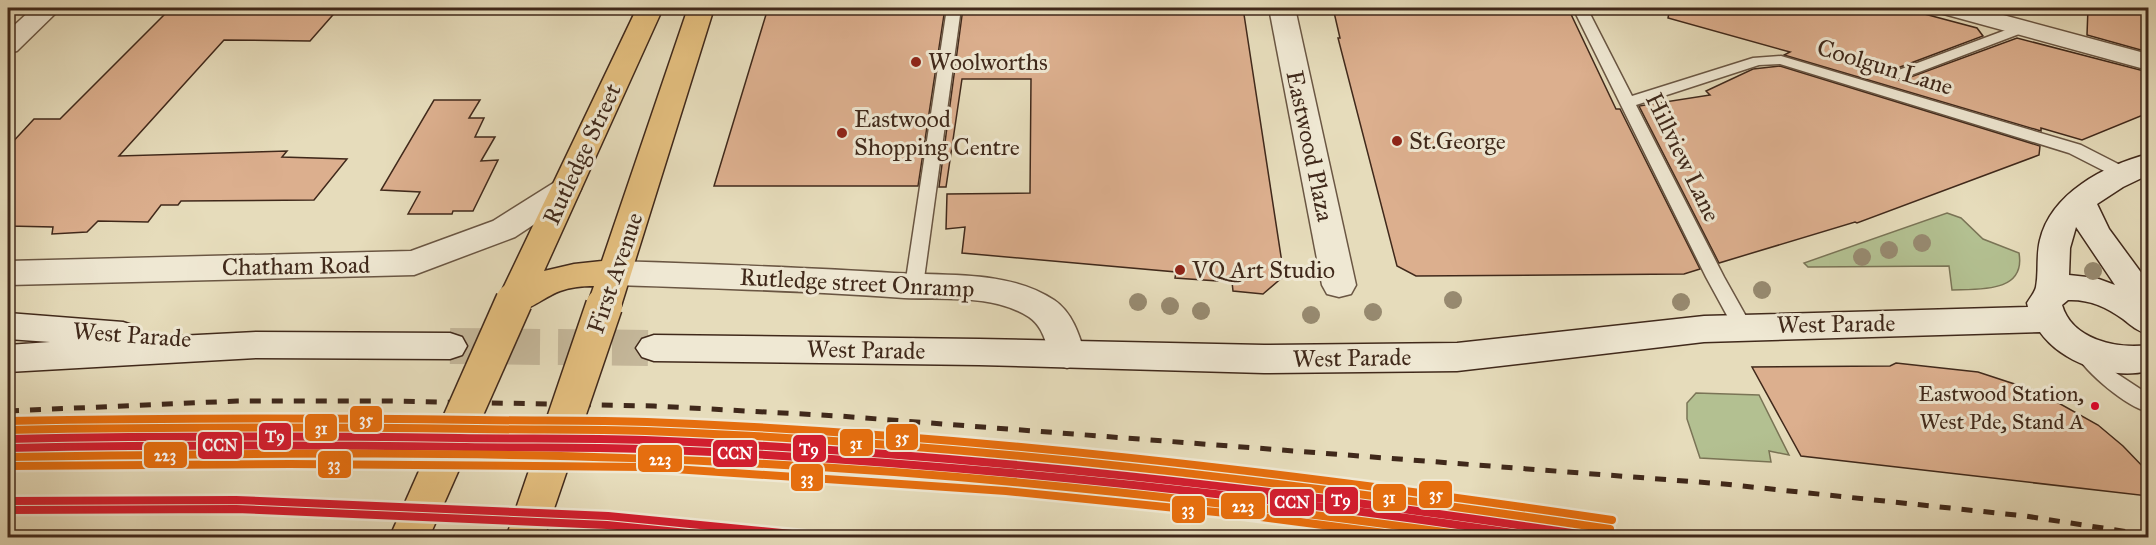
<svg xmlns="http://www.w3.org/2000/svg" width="2156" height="545" font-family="'IM FELL Great Primer',serif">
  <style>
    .green { fill: #b3c091; stroke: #7a7456; stroke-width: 1.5 }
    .building { fill: #dcaf8e; stroke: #40291b; stroke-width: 1.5 }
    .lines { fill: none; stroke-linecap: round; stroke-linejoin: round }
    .secondary-tunnel { stroke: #c5b89b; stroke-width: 36; stroke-dasharray: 36 18; stroke-linecap: butt }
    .lane-casing { stroke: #6a5643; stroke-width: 3 }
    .street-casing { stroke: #6a5643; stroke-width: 3 }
    .secondary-casing { stroke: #40291b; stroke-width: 3 }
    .primary-casing { stroke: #40291b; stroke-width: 3 }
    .lane { fill: #efe8d3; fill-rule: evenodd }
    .street { fill: #efe8d3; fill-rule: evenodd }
    .secondary { fill: #efe8d3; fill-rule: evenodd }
    .primary { fill: #e3be7e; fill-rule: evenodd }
    .rail { stroke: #40291b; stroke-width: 5; stroke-dasharray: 11 11; stroke-linecap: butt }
    .primary-bridge-casing { stroke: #40291b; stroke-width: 39; stroke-linecap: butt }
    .primary-bridge { stroke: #e3be7e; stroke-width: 36 }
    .rail-1-casing { stroke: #efe8d3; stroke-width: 13 }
    .rail-2-casing { stroke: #efe8d3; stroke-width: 13 }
    .rail-3-casing { stroke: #efe8d3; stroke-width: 13 }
    .rail-4-casing { stroke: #efe8d3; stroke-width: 13 }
    .rail-5-casing { stroke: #efe8d3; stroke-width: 13 }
    .rail-6-casing { stroke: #efe8d3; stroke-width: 13 }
    .rail-1 { stroke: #d11f2f; stroke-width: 8 }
    .rail-2 { stroke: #d11f2f; stroke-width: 8 }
    .rail-3 { stroke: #e56e0f; stroke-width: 8 }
    .rail-4 { stroke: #e56e0f; stroke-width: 8 }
    .rail-5 { stroke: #e56e0f; stroke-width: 8 }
    .rail-6 { stroke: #e56e0f; stroke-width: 8 }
    .tree { fill: #978a70 }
    .poi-dot { fill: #8f2418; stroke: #efe8d3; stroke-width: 2 }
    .bus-dot { fill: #e4002b; stroke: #efe8d3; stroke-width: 2 }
    .labels { text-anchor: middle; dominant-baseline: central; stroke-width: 6; stroke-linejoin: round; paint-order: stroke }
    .bus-label { font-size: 22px; fill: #40291b; stroke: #efe8d3; text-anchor: end }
    .poi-label { font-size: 24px; fill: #40291b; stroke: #efe8d3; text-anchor: start }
    .street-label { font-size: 24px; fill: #40291b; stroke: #efe8d3 }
    .line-badge { stroke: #efe8d3; stroke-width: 2 }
    .badge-label { font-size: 16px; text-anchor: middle; font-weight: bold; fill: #fff }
  </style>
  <rect width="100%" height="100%" fill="#e6dcbb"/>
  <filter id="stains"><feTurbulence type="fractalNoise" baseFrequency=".00333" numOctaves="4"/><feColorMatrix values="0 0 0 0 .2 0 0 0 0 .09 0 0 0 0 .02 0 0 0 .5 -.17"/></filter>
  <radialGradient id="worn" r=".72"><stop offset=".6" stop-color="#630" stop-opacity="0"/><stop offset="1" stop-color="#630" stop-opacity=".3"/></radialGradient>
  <g class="green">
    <path d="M1947,213L1961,218L1983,239L2019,253C2026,293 1979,289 1952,290L1949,266L1808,267L1804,263Z"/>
    <polygon points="1696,393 1759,395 1789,455 1769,451 1771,462 1700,458 1687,419 1687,403"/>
  </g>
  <g class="building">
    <polygon points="171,8 339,8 310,41 224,40 119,156 287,151 282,157 347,159 314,200 181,201 178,205 161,205 148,222 98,221 87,232 52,234 53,227 8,226 8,147 34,119 60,119"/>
    <polygon points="768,8 945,8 918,186 714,186"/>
    <polygon points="963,8 1243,8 1284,276 1263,294 1233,291 1232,282 1175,278 1176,272 962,253 965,227 946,229 947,194 1030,193 1031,79 962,79 946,187 939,187"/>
    <polygon points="1333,8 1568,8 1616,109 1620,109 1700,269 1684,274 1416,276 1397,266 1338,38 1340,38"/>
    <polygon points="1670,8 1902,8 1977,28 1983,36 1895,69 1891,74 1900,81 2017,38 2148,72 2148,113 2082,140 2041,128 2041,131 1784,55 1790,52 1668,18"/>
    <polygon points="2088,8 2148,8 2148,52 2087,35"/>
    <polygon points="1780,66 2040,146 2039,155 1857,223 1855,222 1719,263 1639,106 1710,95 1706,91 1753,69"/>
    <polygon points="434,100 480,100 469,118 484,118 475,137 495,137 481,161 498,160 473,211 453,211 452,214 408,214 420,192 381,190"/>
    <polygon points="1896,363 1978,372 2039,392 2098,425 2123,446 2148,472 2148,496 1801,456 1752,367 1890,366"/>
  </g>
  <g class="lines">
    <polyline class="secondary-tunnel" points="450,346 654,348"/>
    <g class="lane-casing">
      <g id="lane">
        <polygon points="947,8 961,8 923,286 920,291 914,293 908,291 905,286"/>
        <polygon points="1573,8 1587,8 1632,96 1753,58 1781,56 2081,145 2130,170 2132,174 2130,178 2118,178 2069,153 1780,64 1759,65 1636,105 1724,277 1752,327 1750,332 1743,334 1736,332 1706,277"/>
        <polygon points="2022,24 2029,28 2027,31 1906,77 1901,79 1893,74 1896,71"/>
        <path d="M2085,346L2092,348L2116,373L2148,394V412C2126,406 2087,374 2075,353L2078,348Z"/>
      </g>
    </g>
    <g class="street-casing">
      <g id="street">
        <polygon points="33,8 61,8 17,51 8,53 8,31"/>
        <polygon points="1269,8 1295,8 1356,285 1351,294 1339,297 1327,294 1322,285"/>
        <polygon points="1936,8 1977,8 2148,54 2148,70 1940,13"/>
        <polygon points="566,179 577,182 581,189 577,196 515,237 414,275 8,285 8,261 411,251 493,221 555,182"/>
        <path d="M616,261C709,264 801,267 894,273C946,276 1008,270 1054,300C1072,312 1079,334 1085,354L1079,364L1067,368L1055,364C1045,347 1046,329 1029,317C993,294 944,300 904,298C808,291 712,288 616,285L604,281L599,273L604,265Z"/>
      </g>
    </g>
    <g class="secondary-casing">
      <g id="secondary">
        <path d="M2148,154V175L2123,187L2097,204L2109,229L2148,282V334C2137,331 2132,326 2123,319C2106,307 2089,299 2068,300L2062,305C2072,340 2117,349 2148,345V371C2112,380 2062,363 2040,332L1704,342L1457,371L1264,373L979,365L654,361L642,357L636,348L642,339L654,335L979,339L1264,345L1457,343L1704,316L2028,307L2027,303C2030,298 2035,292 2036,287C2039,272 2036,256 2040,240C2051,193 2104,166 2148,154ZM2076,227L2115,285L2096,278L2069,275L2070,248Z"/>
        <polygon points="8,313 123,322 135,326 140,335 139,338 256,332 450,333 462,337 467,346 462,355 450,359 256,358 8,372 8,345 50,342 8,339"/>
      </g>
    </g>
    <g class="primary-casing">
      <path id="primary" d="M637,8H663L544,271L574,264L602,261L688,8H714L621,306L616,315L604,319L592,315L587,306L594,286C583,286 571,287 560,291C539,299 525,317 502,310L497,301Z"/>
    </g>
    <use href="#lane" class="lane"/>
    <use href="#street" class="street"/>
    <use href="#secondary" class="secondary"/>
    <use href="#primary" class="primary"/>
    <g class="rail">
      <polyline points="8,411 237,401 387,401 654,406 839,416 1724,484 2025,516 2148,535"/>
      <polyline points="8,461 392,458 627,463 823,474 1247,511 1426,538"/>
    </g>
    <g class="primary-bridge-casing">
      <g id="primary-bridge">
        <polyline points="409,538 514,301"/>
        <polyline points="525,538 604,306"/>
      </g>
    </g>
    <use href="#primary-bridge" class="primary-bridge"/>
    <g class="rail-1-casing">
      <g id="rail-1">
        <path d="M8,439C158,436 309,436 459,438C521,439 583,438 645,440C967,453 1287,490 1606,538"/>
        <polyline points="8,501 236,500 608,516 832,538"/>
      </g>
    </g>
    <g class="rail-2-casing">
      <g id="rail-2">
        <path d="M8,448C161,445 313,445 466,447C525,448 585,447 644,449C947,461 1248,493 1547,538"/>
        <polyline points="8,510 236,509 607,525 738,538"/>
      </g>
    </g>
    <g class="rail-3-casing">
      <path id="rail-3" d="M8,430C164,427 320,427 476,429C533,430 590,429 646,431C969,443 1290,482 1610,529"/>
    </g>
    <g class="rail-4-casing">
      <path id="rail-4" d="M8,457C254,453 501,450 746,463C995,475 1242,504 1488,538"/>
    </g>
    <g class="rail-5-casing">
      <path id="rail-5" d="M8,421C164,418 321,418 477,420C534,421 590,420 647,422C970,434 1292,473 1612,520"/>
    </g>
    <g class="rail-6-casing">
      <polyline id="rail-6" points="8,466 290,464 644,467 1006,491 1246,515 1423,538"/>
    </g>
    <use href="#rail-1" class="rail-1"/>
    <use href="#rail-2" class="rail-2"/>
    <use href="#rail-3" class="rail-3"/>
    <use href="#rail-4" class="rail-4"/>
    <use href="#rail-5" class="rail-5"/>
    <use href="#rail-6" class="rail-6"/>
  </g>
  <g class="tree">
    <circle cx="1922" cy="243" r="9"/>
    <circle cx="1889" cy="250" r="9"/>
    <circle cx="1862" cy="257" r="9"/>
    <circle cx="2093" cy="271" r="9"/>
    <circle cx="1762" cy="290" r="9"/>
    <circle cx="1453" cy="300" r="9"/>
    <circle cx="1138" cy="302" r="9"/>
    <circle cx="1681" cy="302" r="9"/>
    <circle cx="1170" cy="306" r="9"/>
    <circle cx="1201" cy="311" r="9"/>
    <circle cx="1373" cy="312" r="9"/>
    <circle cx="1311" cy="315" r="9"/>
  </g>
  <g class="poi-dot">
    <circle cx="916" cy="62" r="6"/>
    <circle cx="842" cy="133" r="6"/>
    <circle cx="1397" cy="141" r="6"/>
    <circle cx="1180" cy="270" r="6"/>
  </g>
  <circle class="bus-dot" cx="2095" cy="406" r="5"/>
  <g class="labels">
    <g class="bus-label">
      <text x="2084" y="393">Eastwood Station,<tspan x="2084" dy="28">West Pde, Stand A</tspan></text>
    </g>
    <g class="poi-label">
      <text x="928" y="62">Woolworths</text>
      <text x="854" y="119">Eastwood<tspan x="854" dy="28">Shopping Centre</tspan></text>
      <text x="1409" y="141">St.George</text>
      <text x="1192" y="270">VQ Art Studio</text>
    </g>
    <g class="street-label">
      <text transform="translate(1885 67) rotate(17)">Coolgun Lane</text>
      <text transform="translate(1310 146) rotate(78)">Eastwood Plaza</text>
      <text transform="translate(582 154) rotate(-65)">Rutledge Street</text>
      <text transform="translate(1683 157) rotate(64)">Hillview Lane</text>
      <text transform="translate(296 266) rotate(-1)">Chatham Road</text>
      <text transform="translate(615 273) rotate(-71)">First Avenue</text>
      <text transform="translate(857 283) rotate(3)">Rutledge street Onramp</text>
      <text transform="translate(1836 324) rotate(-1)">West Parade</text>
      <text transform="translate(132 335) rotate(4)">West Parade</text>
      <text transform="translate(866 350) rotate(1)">West Parade</text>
      <text transform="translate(1352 358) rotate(-1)">West Parade</text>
    </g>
  </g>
  <g class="line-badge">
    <rect x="349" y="405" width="34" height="28" rx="6" fill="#e56e0f"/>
    <rect x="304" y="413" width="34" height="29" rx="6" fill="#e56e0f"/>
    <rect x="258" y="422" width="34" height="29" rx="6" fill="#d11f2f"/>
    <rect x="885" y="423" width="34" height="28" rx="6" fill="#e56e0f"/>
    <rect x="839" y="428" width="35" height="29" rx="6" fill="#e56e0f"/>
    <rect x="197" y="431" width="46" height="29" rx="6" fill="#d11f2f"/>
    <rect x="792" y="434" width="35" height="29" rx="6" fill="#d11f2f"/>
    <rect x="712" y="439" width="46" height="29" rx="6" fill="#d11f2f"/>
    <rect x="143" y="441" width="45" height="28" rx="6" fill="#e56e0f"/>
    <rect x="637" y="444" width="46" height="29" rx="6" fill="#e56e0f"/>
    <rect x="317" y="450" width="35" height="29" rx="6" fill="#e56e0f"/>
    <rect x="790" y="463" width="34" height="29" rx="6" fill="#e56e0f"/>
    <rect x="1418" y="480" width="35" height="29" rx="6" fill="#e56e0f"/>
    <rect x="1372" y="483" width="35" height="29" rx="6" fill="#e56e0f"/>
    <rect x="1324" y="486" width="35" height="29" rx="6" fill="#d11f2f"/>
    <rect x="1269" y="488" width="46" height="29" rx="6" fill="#d11f2f"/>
    <rect x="1220" y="492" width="46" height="28" rx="6" fill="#e56e0f"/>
    <rect x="1171" y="495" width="35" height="29" rx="6" fill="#e56e0f"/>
  </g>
  <g class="badge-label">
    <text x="366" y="425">35</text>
    <text x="321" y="434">31</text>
    <text x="275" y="442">T9</text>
    <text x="902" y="443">35</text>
    <text x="856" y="449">31</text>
    <text x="220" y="451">CCN</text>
    <text x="809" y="455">T9</text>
    <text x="735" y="459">CCN</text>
    <text x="165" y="461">223</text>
    <text x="660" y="465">223</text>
    <text x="334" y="470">33</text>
    <text x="807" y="484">33</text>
    <text x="1436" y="500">35</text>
    <text x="1389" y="503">31</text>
    <text x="1341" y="506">T9</text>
    <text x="1292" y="508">CCN</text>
    <text x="1243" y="512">223</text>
    <text x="1188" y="515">33</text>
  </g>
  <rect width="2156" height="545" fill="none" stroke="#e6dcbb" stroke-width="30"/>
  <rect x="9" y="9" width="2138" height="527" fill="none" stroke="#40291b" stroke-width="3"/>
  <rect x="15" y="15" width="2126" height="515" fill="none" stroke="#40291b" stroke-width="1.5"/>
  <rect width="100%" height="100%" filter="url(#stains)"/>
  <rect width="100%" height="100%" fill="url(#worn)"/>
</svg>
